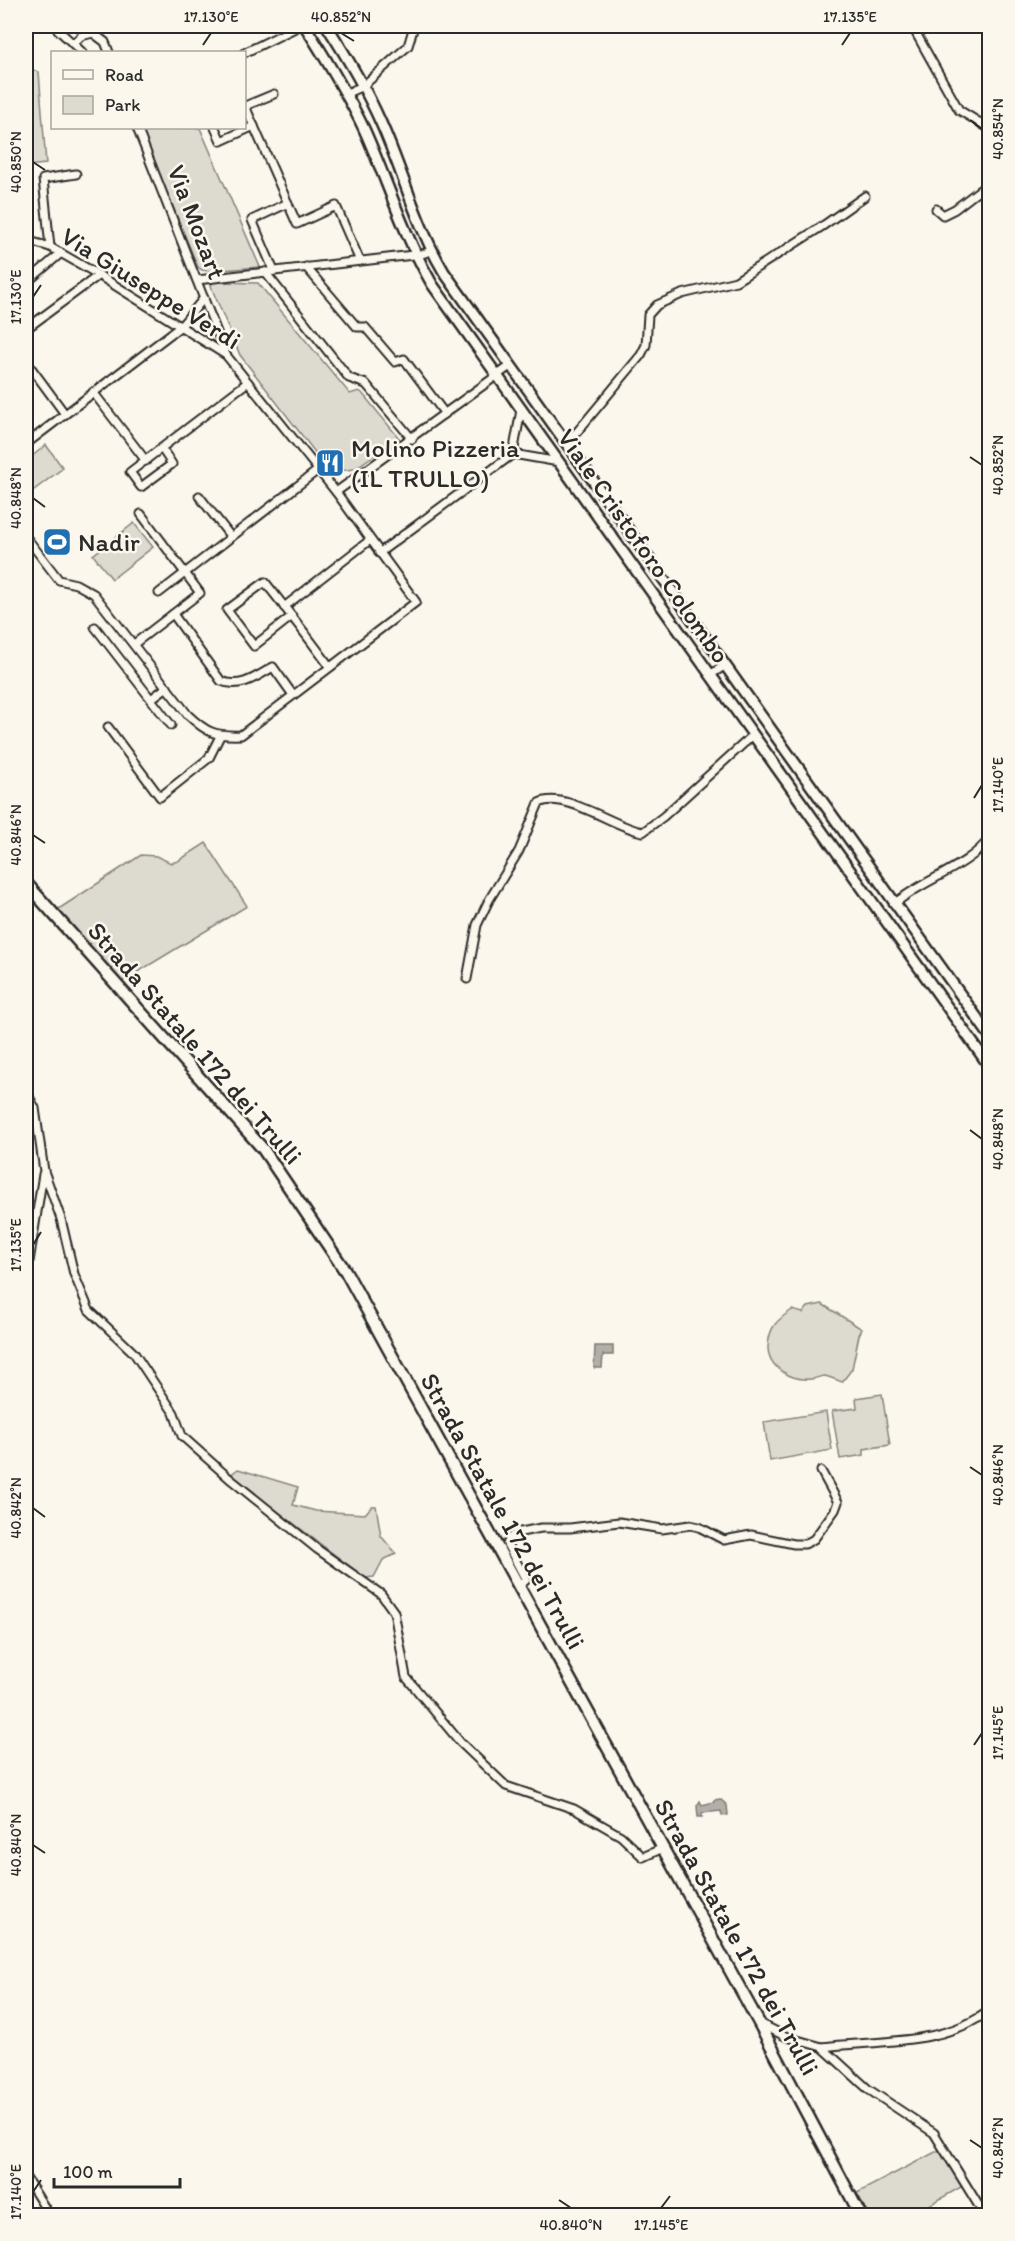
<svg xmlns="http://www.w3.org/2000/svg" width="1015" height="2241" font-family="Itim,sans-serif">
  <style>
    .green { fill: #dddad0; stroke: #84827e; stroke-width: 1.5 }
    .water { fill: #b1afa7; stroke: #7b7a75; stroke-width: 1.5 }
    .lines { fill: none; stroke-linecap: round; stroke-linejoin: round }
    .street-casing { stroke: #2b2b2b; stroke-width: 11 }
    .secondary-casing { stroke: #2b2b2b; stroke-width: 14 }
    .primary-casing { stroke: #2b2b2b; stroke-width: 15 }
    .street { stroke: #fbf7ec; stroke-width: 7 }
    .secondary { stroke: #fbf7ec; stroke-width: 9 }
    .primary { stroke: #fbf7ec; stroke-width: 10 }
    .ticks { fill: none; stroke: #2b2b2b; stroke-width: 2 }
    .labels { text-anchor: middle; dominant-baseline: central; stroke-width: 5; stroke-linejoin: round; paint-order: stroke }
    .street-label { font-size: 26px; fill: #2b2b2b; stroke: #fbf7ec }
    .poi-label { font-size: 26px; fill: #2b2b2b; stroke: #fbf7ec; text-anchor: start }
    .neatline { fill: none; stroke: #2b2b2b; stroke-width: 2 }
    .ticks-label { font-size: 15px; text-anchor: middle; fill: #2b2b2b }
  </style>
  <rect width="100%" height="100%" fill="#fbf7ec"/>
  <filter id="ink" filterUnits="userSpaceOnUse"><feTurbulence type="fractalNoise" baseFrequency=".0167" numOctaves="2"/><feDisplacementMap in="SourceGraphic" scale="12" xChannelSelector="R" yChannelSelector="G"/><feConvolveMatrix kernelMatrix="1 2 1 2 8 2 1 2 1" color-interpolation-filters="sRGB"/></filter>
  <g filter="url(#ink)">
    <g class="green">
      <polygon points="26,68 39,72 46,164 26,166"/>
      <polygon points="140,128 200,128 260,267 209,271 202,270 198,267"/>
      <polygon points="214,282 258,283 350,394 359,391 362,393 399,438 354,469 338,471 324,464 240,355 212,289 211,285"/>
      <polygon points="46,445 63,468 26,496 26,461"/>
      <polygon points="134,523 153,547 112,579 93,555"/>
      <polygon points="206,843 247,906 118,984 54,912 141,855 156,856 171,863 178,861"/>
      <path d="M822,1304L862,1329L859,1335L852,1369L842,1382C837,1380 830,1377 825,1376C820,1376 815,1379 811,1379C792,1381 768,1368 768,1347C769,1327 777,1320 792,1310L803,1313L808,1307Z"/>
      <polygon points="882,1394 890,1445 864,1449 864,1455 840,1459 832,1411 857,1408 856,1398"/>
      <polygon points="826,1412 832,1450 770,1461 764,1422"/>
      <polygon points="238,1469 298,1487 293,1505 316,1511 365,1514 372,1506 376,1506 381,1536 396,1554 383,1560 374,1577 365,1578 230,1475"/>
      <polygon points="945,2147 968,2183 912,2215 869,2215 857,2193"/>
    </g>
    <g class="water">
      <polygon points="595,1346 613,1346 613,1355 603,1355 602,1368 594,1368"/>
      <polygon points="720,1799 727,1805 728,1815 722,1816 721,1811 702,1813 702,1817 698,1817 697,1806 700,1801 702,1805 714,1802 714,1800"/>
    </g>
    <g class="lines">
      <g class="street-casing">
        <g id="street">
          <polyline points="54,26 82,52"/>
          <polyline points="912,26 959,110 990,129"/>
          <polyline points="73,44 81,36 93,33 105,42 109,52"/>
          <polyline points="244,53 299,26"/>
          <polyline points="347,93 363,86 408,46 414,26"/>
          <polyline points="274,94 245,106 297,224 336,206 360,261"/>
          <polyline points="137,128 226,355"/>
          <polyline points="215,128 221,141 254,126"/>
          <polyline points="936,209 943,215 955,209 990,182"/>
          <path d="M26,240L50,247L92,271L226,355L336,492L416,602L241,735C215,736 207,733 188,715L94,594L76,584L59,580L26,537"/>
          <polyline points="50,247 43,179 76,174"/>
          <polyline points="306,267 357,327 365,327 395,362 404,359 445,414"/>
          <polyline points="274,271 252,220 288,203"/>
          <polyline points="265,272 349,378 366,384 412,439"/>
          <polyline points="197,280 422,254 431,251"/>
          <polyline points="26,283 61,253"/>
          <polyline points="26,329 99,275"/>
          <polyline points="26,361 65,414"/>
          <polyline points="93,392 146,461"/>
          <polyline points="521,410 513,454 559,462"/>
          <polyline points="564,442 577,432 641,355 646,345 648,315 657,305 682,294 736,281 824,225 865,196"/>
          <polyline points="26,444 181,326 204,298"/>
          <polyline points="162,449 172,464 141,487 130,472 248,382"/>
          <polyline points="336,492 510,366"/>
          <polyline points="199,496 231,537"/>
          <polyline points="379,553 513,454"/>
          <polyline points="159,593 318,470"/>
          <polyline points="284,607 370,540"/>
          <path d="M173,614L221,681C240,689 256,677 273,667L293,695"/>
          <path d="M292,616L254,646L227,610L265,582C287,610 309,638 330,667"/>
          <polyline points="95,627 171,725"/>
          <polyline points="134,644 200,593 141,514"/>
          <polyline points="710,675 724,666"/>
          <polyline points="151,699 167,687"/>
          <polyline points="108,727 160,797 209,758 220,736"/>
          <path d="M894,904C924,879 967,868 990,838"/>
          <path d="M467,979L477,925L489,900L519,851L539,803C566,790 615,828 643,832L664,816L753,735"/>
          <polyline points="26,1091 35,1108 44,1171 61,1219 74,1274 89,1310 134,1353 174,1413 182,1436 229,1478 317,1549 381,1594 394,1612 406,1677 460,1742 506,1786 574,1809 621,1836 643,1857 663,1848"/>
          <polyline points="26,1270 29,1262 43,1174"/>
          <polyline points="519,1586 526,1580 507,1544 510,1538 516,1533 541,1528 570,1528 619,1522 662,1529 690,1525 699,1527 724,1540 751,1535 794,1544 805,1544 814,1539 835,1510 838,1502 821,1471"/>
          <polyline points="761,2024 787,2037 822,2047 868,2089 934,2133 985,2216"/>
          <path d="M822,2047C877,2040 944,2046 990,2010"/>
          <polyline points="26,2178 50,2216"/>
        </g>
      </g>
      <g class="secondary-casing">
        <g id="secondary">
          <path d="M305,26C326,59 347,93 364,129C387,180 403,234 432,284L990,1067"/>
          <path d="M327,26C347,57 366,89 381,123C403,172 416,225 444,272L990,1036"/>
        </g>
      </g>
      <g class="primary-casing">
        <polyline id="primary" points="26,883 263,1149 346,1272 759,2023 861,2216"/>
      </g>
      <use href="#street" class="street"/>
      <use href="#secondary" class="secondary"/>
      <use href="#primary" class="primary"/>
    </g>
  </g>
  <path class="ticks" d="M341,33L354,41M203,45L211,33M842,45L850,33M970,120L982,129M33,162L45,170M33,297L41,285M970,457L982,465M33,498L45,507M974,798L982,785M33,835L45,843M970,1130L982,1139M33,1245L41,1232M970,1467L982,1475M33,1508L45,1517M974,1745L982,1733M33,1845L45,1853M970,2140L982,2148M33,2192L41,2180M559,2200L571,2208M661,2208L670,2196"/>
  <defs>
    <g id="restaurant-square" transform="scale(1.5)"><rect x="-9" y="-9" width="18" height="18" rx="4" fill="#1f6fb2" stroke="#fbf7ec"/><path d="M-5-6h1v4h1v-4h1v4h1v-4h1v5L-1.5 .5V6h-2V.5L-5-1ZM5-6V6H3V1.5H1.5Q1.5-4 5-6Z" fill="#fff"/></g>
    <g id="stadium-square" transform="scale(1.5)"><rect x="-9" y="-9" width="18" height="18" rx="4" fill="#1f6fb2" stroke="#fbf7ec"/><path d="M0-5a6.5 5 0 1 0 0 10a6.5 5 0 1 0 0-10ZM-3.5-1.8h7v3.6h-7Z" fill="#fff"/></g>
  </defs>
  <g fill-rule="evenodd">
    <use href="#restaurant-square" x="330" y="463"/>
    <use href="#stadium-square" x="57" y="542"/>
  </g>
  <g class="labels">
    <g class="street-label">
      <text transform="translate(197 222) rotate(69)">Via Mozart</text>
      <text transform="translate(151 288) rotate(32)">Via Giuseppe Verdi</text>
      <text transform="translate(644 546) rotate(55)">Viale Cristoforo Colombo</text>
      <text transform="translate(195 1043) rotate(49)">Strada Statale 172 dei Trulli</text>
      <text transform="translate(503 1511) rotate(61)">Strada Statale 172 dei Trulli</text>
      <text transform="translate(737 1937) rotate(61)">Strada Statale 172 dei Trulli</text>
    </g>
    <g class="poi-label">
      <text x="351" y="448">Molino Pizzeria<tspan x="351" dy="30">(IL TRULLO)</tspan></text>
      <text x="78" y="542">Nadir</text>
    </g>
  </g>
  <rect width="1015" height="2241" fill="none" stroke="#fbf7ec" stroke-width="66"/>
  <rect x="51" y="51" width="195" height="78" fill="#fbf7ec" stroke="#a8a59f" stroke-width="1.5"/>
  <rect x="63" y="70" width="30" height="9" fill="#fbf7ec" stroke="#a8a59f" stroke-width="1.5"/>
  <text x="105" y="81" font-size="18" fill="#2b2b2b">Road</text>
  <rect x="63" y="96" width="30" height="18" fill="#dddad0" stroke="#a8a59f" stroke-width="1.5"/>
  <text x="105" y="111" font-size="18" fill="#2b2b2b">Park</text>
  <path d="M54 2178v9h126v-9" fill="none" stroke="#2b2b2b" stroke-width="3"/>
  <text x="63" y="2178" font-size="18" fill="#2b2b2b" stroke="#fbf7ec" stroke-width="4.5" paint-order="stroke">100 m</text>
  <rect x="33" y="33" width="949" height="2175" class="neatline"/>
  <g class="ticks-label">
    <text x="211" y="22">17.130°E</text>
    <text x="341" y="22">40.852°N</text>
    <text x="850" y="22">17.135°E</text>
    <text transform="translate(998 129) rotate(-90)" y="5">40.854°N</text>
    <text transform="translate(16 162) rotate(-90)" y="5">40.850°N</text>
    <text transform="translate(16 297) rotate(-90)" y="5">17.130°E</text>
    <text transform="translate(998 465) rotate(-90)" y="5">40.852°N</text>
    <text transform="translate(16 498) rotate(-90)" y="5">40.848°N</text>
    <text transform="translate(998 785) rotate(-90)" y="5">17.140°E</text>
    <text transform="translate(16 835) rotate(-90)" y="5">40.846°N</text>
    <text transform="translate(998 1139) rotate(-90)" y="5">40.848°N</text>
    <text transform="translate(16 1245) rotate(-90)" y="5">17.135°E</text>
    <text transform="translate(998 1475) rotate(-90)" y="5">40.846°N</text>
    <text transform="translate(16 1508) rotate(-90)" y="5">40.842°N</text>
    <text transform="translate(998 1733) rotate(-90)" y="5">17.145°E</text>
    <text transform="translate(16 1845) rotate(-90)" y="5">40.840°N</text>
    <text transform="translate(998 2148) rotate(-90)" y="5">40.842°N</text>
    <text transform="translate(16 2192) rotate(-90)" y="5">17.140°E</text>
    <text x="571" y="2230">40.840°N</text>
    <text x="661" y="2230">17.145°E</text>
  </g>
</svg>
